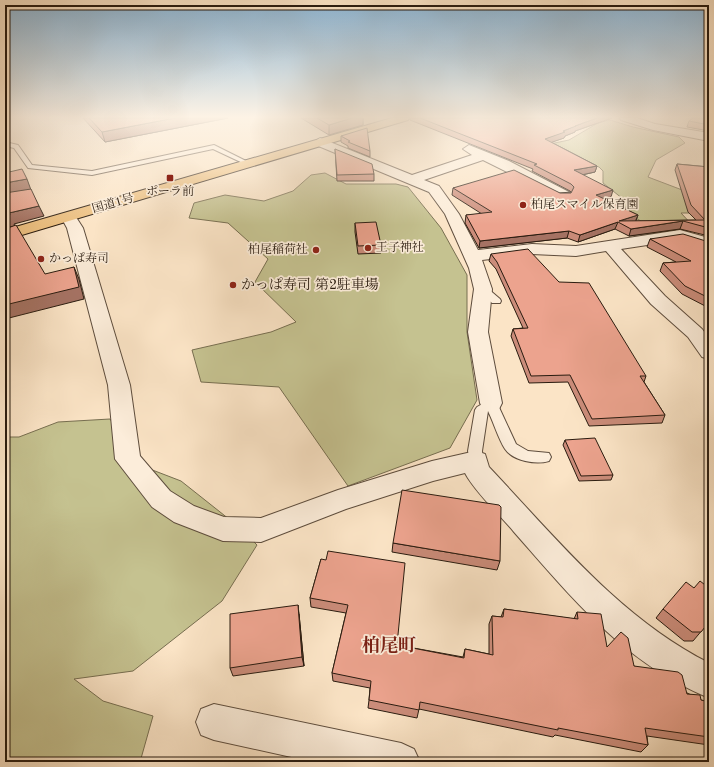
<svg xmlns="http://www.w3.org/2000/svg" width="714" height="767" font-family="'Old Standard TT','Noto Serif JP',serif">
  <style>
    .green { fill: #c5c290; stroke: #776e50 }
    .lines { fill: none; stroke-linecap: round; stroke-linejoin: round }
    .service-casing { stroke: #5e4d3d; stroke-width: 2 }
    .minor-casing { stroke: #5e4d3d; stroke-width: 2 }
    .tertiary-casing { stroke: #5e4d3d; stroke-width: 2 }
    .trunk-casing { stroke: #291b0f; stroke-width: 2 }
    .service { fill: #fcedda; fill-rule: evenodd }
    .minor { fill: #fcedda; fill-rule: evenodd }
    .tertiary { fill: #fcedda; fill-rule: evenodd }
    .trunk { fill: #eec283; fill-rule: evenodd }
    .wall { fill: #cb8c7a; stroke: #291b0f }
    .shaded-wall { fill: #a57263; stroke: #291b0f }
    .building { fill: #eca38e; stroke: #291b0f }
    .poi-dot { fill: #8f2418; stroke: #fcedda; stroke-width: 1.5 }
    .labels { text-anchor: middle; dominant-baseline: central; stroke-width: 3.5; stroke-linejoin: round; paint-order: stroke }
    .far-poi-label { font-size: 12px; fill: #291b0f; stroke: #fcedda; text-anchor: start }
    .far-street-label { font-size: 12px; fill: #291b0f; stroke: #fcedda }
    .poi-label { font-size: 14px; fill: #291b0f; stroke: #fcedda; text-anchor: start }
    .near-neighbourhood-label { font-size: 18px; font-weight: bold; fill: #7a1f14; stroke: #fcedda }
  </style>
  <rect width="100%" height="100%" fill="#fbe4c6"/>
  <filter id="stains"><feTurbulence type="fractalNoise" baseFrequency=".005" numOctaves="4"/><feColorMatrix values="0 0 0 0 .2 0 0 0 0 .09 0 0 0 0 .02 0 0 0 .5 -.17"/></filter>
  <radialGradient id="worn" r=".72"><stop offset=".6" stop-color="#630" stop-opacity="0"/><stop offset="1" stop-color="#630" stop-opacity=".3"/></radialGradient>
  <g class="green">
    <path d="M610,120L633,127L679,137L685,143L656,160L648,177L698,196L709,213H681L694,227L689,231L675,228L661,233C648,221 625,220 623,199L603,183V171L599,167L554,153L550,144L569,140L598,123Z"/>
    <polygon points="325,173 346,184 396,184 408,187 441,228 467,275 467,332 477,400 450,448 348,486 279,387 201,382 192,350 271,332 296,322 255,282 268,259 228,223 189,218 194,203 225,195 264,201 293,191 311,175"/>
    <polygon points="110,419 142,466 181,481 239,527 257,545 222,601 133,671 74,679 103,701 153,716 140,762 5,762 5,437 19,437 58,422"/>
  </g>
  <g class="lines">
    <g class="service-casing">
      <g id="service">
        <polygon points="5,142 18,145 32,165 92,171 214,145 252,164 247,165 213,149 92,175 28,168 14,148 5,146"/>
        <polygon points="483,286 486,287 500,299 501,301 500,303 492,303 478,289 480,287"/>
        <path d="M491,399L495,400L497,403L516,444L528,451L549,453L551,457L549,461C536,465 513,461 505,449C498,438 494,423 488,411L482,451L483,461L481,465L476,466L471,465L468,451L475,410L477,407Z"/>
      </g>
    </g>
    <g class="minor-casing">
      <g id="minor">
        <polygon points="320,138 412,175 472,155 463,149 469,145 509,161 569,192 571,195 569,198 559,198 483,160 424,180 439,186 459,214 478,250 532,244 576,246 680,230 709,238 709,249 680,240 621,249 665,296 702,329 709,338 709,359 702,357 688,337 651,304 606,251 576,256 532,254 482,260 492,289 488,332 502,403 499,409 491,411 483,409 480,403 468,332 474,289 469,268 445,214 429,192 316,145 314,142"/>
        <path d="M69,212L74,214L83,228L130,385L140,456L170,491L194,506L224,517L261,518L338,490L432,461L476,451L485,454L489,467C557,539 620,618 709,663V698C624,663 573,599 514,532C500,515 475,492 465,473L433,481L346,509L261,542L223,541L174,522L152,507L115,459L108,385L67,228L61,217L64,214Z"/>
        <polygon points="214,704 401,743 414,749 420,762 314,762 214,740 201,735 196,722 201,709"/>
      </g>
    </g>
    <g class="tertiary-casing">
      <polygon id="tertiary" points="620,118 637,118 655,124 709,133 709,141 653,130 621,120"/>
    </g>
    <g class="trunk-casing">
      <polygon id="trunk" points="392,118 409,118 408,120 5,240 5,230"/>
    </g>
    <use href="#service" class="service"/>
    <use href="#minor" class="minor"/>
    <use href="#tertiary" class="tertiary"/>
    <use href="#trunk" class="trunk"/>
  </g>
  <g class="wall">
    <polygon points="83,118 228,118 105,142"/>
    <polygon points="301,118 363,118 363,125 329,135"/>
    <polygon points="410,118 612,118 575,131 575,132 565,136 564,138 551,142 597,166 595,172 582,175 611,197 604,199 638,215 636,221 696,220 688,212 675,170 677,164 709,167 709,236 680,229 629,236 615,229 578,242 567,238 479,248 465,223 466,215 482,214 452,195 453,188 560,193 571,192 570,191 532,171 533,169 410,120"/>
    <polygon points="709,118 709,131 687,127 689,121"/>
    <polygon points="341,136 370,151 370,157 348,148 348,146 341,142"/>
    <polygon points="335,149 374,174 374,181 337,181"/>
    <polygon points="355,223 381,245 381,253 358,254 355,232"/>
    <polygon points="650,239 709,242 709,308 682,294 660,271 663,263 676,262 647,247"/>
    <polygon points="491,254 646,376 644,382 665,415 662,423 589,426 568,382 529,383 511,336 513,329 523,328 496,269 489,261"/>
    <polygon points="565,440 613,475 611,480 579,481 563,445"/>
    <polygon points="393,543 500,561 497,570 392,552"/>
    <polygon points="321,559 397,645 463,657 465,649 489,654 489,624 492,616 501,617 504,609 574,619 577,612 607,647 634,666 701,700 709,702 709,745 647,736 648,745 641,752 555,735 553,737 419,709 417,718 368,708 369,700 370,688 333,681 332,673 346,613 311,607 310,598"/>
    <polygon points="663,609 709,622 693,641 684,641 656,618"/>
    <polygon points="299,614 304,666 233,676 230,668"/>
  </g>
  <g class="shaded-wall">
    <polygon points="175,118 228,118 105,142 102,132"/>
    <polygon points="352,118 363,118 363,125 329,135 329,125"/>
    <polygon points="597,118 612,118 575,131 575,132 565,136 564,138 544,145 545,139 575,126"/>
    <polygon points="597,166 595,172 572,177 574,170"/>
    <polygon points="27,179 31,190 5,194 5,183"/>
    <polygon points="613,190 611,197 595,202 596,195"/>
    <polygon points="39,206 44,216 14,224 15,226 5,228 5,216 9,213"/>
    <polygon points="638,215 635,222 619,221"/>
    <polygon points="683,221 680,229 629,236 631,229"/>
    <polygon points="618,222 615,229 578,242 580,235"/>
    <polygon points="569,231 567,238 479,248 480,241"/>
    <polygon points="74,267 79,279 84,299 5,319 5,305"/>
    <polygon points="298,605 299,614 304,666 302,657"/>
  </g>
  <g class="building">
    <polygon points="89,118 175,118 102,132"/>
    <polygon points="317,118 352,118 329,125"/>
    <polygon points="420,118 597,118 575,126 576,126 563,131 565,132 545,139 597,166 574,170 613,190 596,195 638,215 619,221 705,220 691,205 677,164 709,167 709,228 683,221 631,229 618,222 580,235 569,231 480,241 466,215 492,212 453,188 514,170 560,193 571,193 574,187 571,184 534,165 537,164"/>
    <polygon points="693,118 709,118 709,125 689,121"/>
    <polygon points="367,128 370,151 348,142 350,141 341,136"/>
    <polygon points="335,149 372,164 374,174 337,175"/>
    <polygon points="22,169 27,179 5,183 5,173"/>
    <polygon points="31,189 39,206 9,213 10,215 5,216 5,193"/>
    <polygon points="376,222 381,245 358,246 355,223"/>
    <polygon points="16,225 45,274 74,267 79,287 5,305 5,229"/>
    <polygon points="683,234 709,242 709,298 685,286 663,263 691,261 650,239"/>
    <polygon points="528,249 559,282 589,283 646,376 640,376 665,415 592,419 570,375 531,376 513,329 528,328 497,262 491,254"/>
    <polygon points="595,438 613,475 581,476 565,440"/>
    <polygon points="402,490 499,505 501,507 500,561 393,543"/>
    <polygon points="328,551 405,563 397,645 464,658 465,649 493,655 492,616 503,617 504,609 578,619 577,612 601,614 607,647 621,632 628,638 634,666 678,672 682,675 687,694 700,695 701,700 709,702 709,737 645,728 648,745 558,728 558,730 420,702 419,710 369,700 371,681 332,673 348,605 310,598 321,559 326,560"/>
    <polygon points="700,581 709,588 709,622 701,632 692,632 663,609 686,582 694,588"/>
    <polygon points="298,605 302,657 230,668 230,614"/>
  </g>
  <linearGradient id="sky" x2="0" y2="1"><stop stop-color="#8cb7d8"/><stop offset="0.52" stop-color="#fdf3e5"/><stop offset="1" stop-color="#fdf3e5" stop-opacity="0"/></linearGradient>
  <rect width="714" height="225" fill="url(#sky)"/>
  <g class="poi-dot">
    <rect x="166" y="174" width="8" height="8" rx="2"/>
    <circle cx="523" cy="205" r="4"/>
    <circle cx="368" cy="248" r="4"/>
    <circle cx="316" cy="250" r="4"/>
    <circle cx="41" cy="259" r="4"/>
    <circle cx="233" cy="285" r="4"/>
  </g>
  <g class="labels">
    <g class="far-poi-label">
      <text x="170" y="192" text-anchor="middle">ポーラ前</text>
      <text x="531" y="205">柏尾スマイル保育園</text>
      <text x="376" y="248">王子神社</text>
      <text x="308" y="250" text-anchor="end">柏尾稲荷社</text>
      <text x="49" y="259">かっぱ寿司</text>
    </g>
    <g class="far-street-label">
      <text transform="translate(113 204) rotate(-16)">国道1号</text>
    </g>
    <g class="poi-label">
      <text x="241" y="285">かっぱ寿司 第2駐車場</text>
    </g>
    <g class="near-neighbourhood-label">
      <text x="389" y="646">柏尾町</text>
    </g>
  </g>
  <rect width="714" height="767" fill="none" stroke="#fbe4c6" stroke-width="20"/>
  <rect x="6" y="6" width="702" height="755" fill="none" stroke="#291b0f" stroke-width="2"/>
  <rect x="10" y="10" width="694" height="747" fill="none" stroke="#291b0f"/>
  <rect width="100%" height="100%" filter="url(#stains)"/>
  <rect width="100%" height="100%" fill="url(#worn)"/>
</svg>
